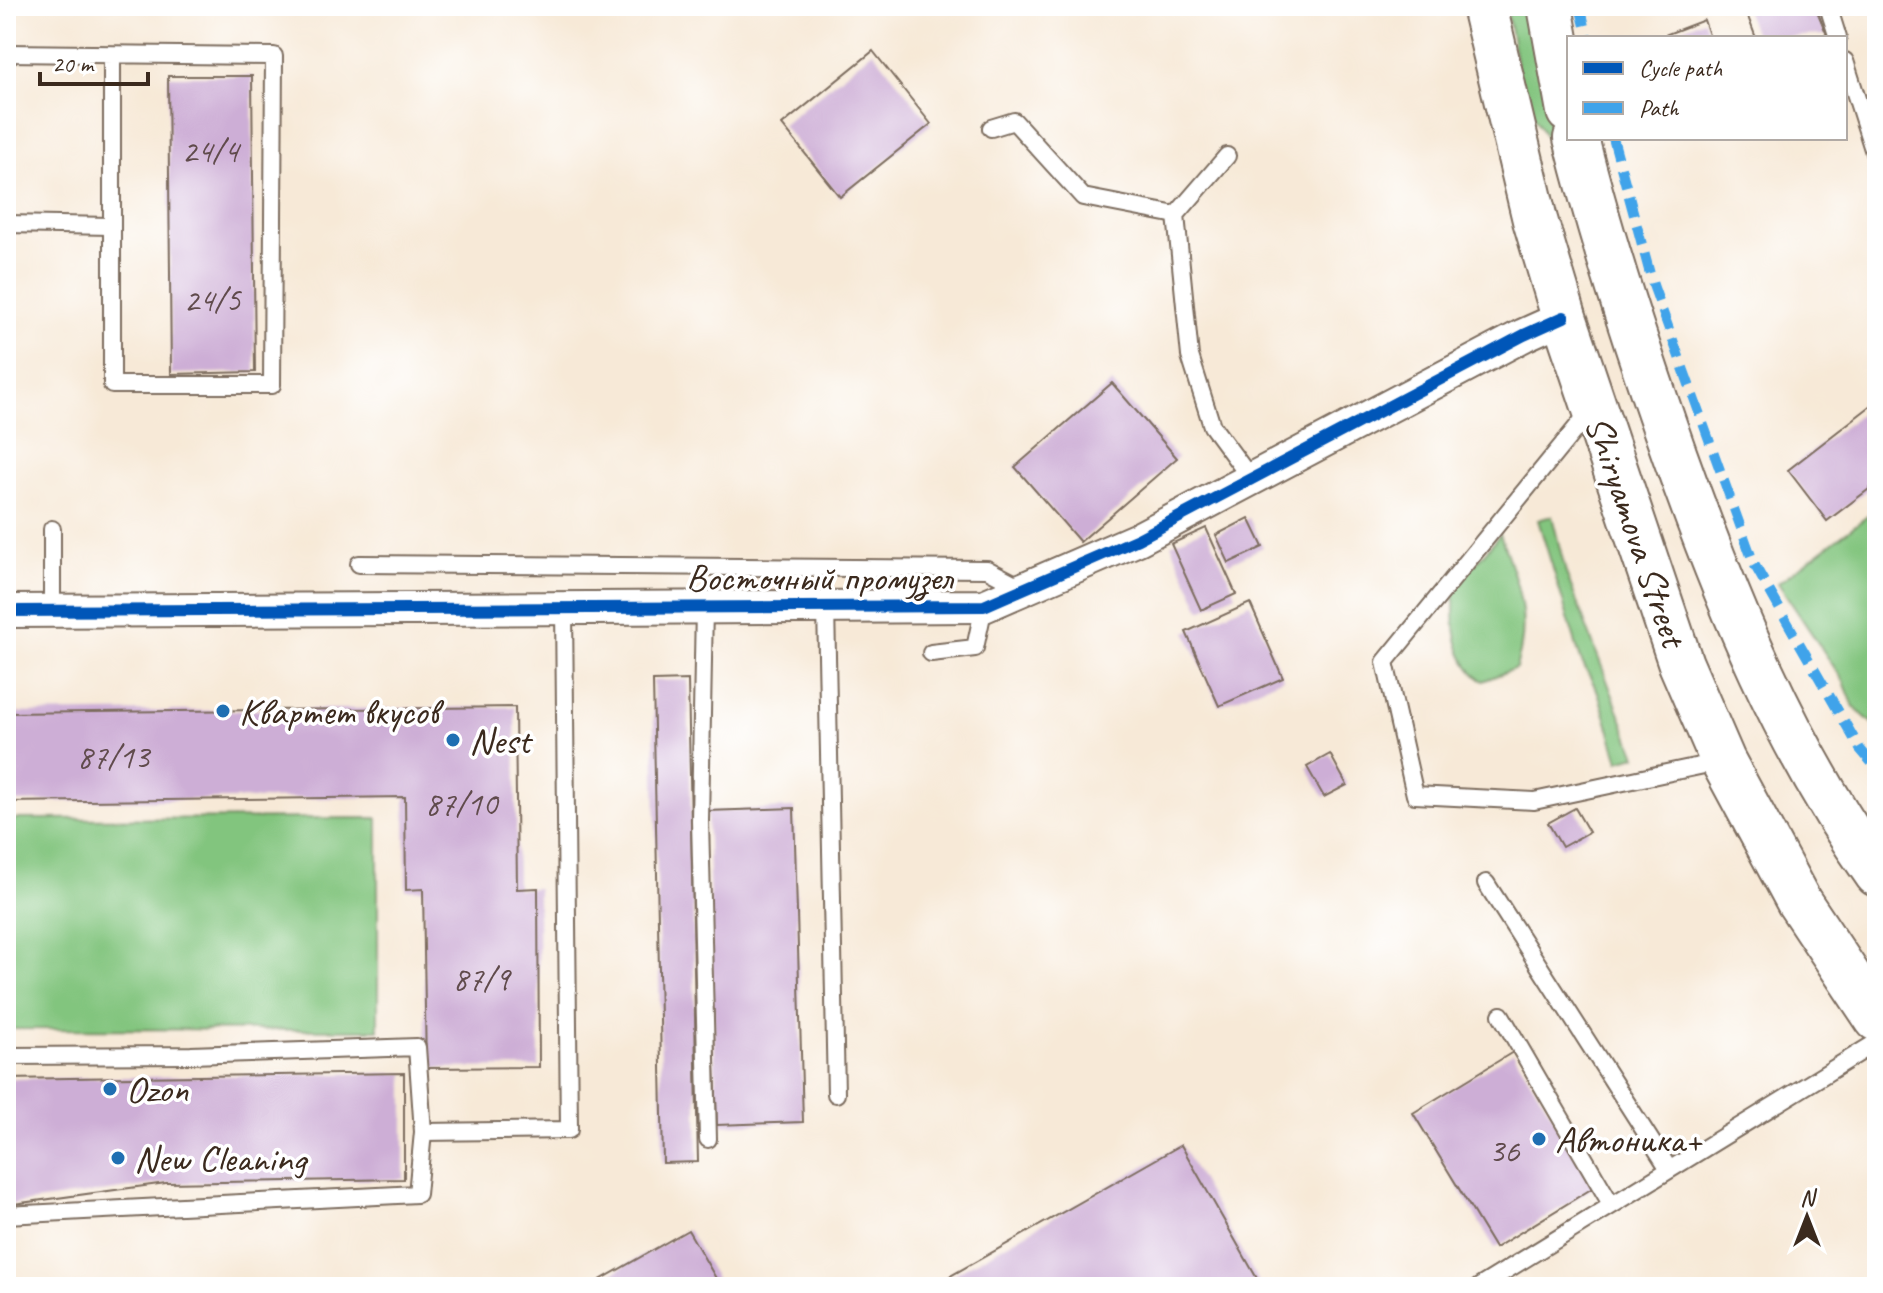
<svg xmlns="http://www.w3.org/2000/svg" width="1883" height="1293" font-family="Caveat,sans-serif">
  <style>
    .green { fill: #82c57e; stroke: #5e784e; stroke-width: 2 }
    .building { fill: #cdaed6 }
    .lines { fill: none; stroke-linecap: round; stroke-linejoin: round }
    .service-casing { stroke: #7d6d5f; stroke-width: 20 }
    .minor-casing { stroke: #7d6d5f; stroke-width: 36 }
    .primary-casing { stroke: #7d6d5f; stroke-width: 48 }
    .service { stroke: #fff; stroke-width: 16 }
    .minor { stroke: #fff; stroke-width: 32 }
    .primary { stroke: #fff; stroke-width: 44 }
    .quiet { stroke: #3fa3ea; stroke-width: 10; stroke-dasharray: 20 10; stroke-linecap: butt }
    .cycleway-casing { stroke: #fff; stroke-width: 17 }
    .cycleway { stroke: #0057b8; stroke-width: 12 }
    .poi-dot { fill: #1f6fb2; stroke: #fff; stroke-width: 3 }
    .labels { text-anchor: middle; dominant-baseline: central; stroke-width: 7; stroke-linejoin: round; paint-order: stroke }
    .number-label { font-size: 34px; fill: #604b4c }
    .street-label { font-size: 38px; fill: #3b2a1e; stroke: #fff }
    .poi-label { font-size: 38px; fill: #3b2a1e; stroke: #fff; text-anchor: start }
  </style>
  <rect width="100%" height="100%" fill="#fff"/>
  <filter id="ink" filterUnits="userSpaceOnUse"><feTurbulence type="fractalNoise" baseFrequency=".0125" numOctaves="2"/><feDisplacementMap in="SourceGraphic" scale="16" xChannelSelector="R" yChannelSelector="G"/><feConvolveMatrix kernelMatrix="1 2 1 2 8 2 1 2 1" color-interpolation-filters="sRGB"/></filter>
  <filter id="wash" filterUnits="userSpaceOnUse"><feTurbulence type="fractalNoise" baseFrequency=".006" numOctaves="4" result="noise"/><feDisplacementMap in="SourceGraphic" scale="32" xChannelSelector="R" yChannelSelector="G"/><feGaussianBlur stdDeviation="1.8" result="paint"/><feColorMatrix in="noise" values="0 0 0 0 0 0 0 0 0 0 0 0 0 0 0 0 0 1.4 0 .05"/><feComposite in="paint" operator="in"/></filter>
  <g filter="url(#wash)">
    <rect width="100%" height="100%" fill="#f7e9d7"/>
    <g class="green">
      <polygon points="1506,6 1531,6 1545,94 1565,171 1523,97"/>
      <polygon points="1877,509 1877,728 1854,707 1844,682 1778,583"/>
      <polygon points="1552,516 1566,573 1636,756 1619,761 1598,692 1581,660 1538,520"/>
      <path d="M1500,534C1517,583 1532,617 1516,668L1483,681C1454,661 1452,620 1455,588Z"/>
      <polygon points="378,818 378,1030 6,1029 6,819"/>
    </g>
    <g id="blocks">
      <g class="building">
        <polygon points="1744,6 1815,6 1827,35 1756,38"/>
        <polygon points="1704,20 1710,38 1657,38"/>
        <polygon points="873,51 931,124 840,197 782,125"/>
        <polygon points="168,76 252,76 255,372 171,374"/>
        <polygon points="1112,383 1177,458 1080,542 1015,467"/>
        <polygon points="1877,401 1877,483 1827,521 1788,470"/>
        <polygon points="1249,518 1263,547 1229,563 1216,535"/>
        <polygon points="1206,528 1236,594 1201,610 1171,544"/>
        <polygon points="1250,603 1283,678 1219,706 1186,632"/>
        <polygon points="688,680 698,1162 663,1163 653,681"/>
        <polygon points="515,707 517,889 538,888 539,1067 426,1068 423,889 406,890 405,797 6,802 6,713"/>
        <polygon points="1330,754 1347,785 1324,797 1307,767"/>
        <polygon points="794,808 803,1122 717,1125 707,811"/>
        <polygon points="1575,808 1589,832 1562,847 1548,823"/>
        <polygon points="1513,1052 1596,1186 1495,1248 1413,1113"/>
        <polygon points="404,1073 404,1179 166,1183 6,1205 6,1079"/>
        <polygon points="1181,1145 1259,1282 1251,1287 952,1287 947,1278"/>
        <polygon points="688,1230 721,1287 588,1287"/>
      </g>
    </g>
  </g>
  <g filter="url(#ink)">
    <use href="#blocks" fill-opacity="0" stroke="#7d6d5f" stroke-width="2"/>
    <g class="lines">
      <g class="service-casing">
        <g id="service">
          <polyline points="1828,6 1838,38"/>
          <polyline points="6,53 274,56 272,385 112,385 112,56"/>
          <polyline points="1845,61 1877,162"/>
          <polyline points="991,128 1014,121 1083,197 1176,215"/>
          <polyline points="1227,156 1176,215 1190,356 1212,426 1251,479"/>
          <polyline points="6,224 111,226"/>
          <polyline points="1590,411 1385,662 1415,795 1534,801 1723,761"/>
          <polyline points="52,529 52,610"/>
          <polyline points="359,564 987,569 1023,588"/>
          <polyline points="704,607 700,821 708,1139"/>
          <polyline points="826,607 836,1094"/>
          <polyline points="931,653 975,648 984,606"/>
          <polyline points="1486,883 1669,1169"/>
          <polyline points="1501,1015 1611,1204"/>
          <polyline points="6,1056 191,1055 417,1047 423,1132 569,1130 564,608"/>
          <polyline points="6,1215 417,1194 423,1132"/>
          <polyline points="1479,1287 1877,1042"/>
        </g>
      </g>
      <g class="minor-casing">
        <polyline id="minor" points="6,611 984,606 1138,539 1524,335 1564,317"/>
      </g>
      <g class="primary-casing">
        <g id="primary">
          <polyline points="1484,6 1535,220 1564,317 1681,664 1723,761 1799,902 1877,1019"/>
          <polyline points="1550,6 1569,111"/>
          <path d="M1576,138C1603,246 1638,351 1675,456C1727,602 1786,747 1877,874"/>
        </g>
      </g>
      <use href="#service" class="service"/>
      <use href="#minor" class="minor"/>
      <use href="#primary" class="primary"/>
      <g class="quiet">
        <polyline points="1580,6 1588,38"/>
        <polyline points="1613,138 1653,285 1754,564 1860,749 1877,769"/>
      </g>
      <g class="cycleway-casing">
        <polyline id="cycleway" points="6,611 984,606 1138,539 1524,335 1564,317"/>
      </g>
      <use href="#cycleway" class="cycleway"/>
    </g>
  </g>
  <g class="poi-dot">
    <circle cx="223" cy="711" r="8"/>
    <circle cx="453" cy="740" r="8"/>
    <circle cx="110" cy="1089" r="8"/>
    <circle cx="1539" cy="1139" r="8"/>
    <circle cx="118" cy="1158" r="8"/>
  </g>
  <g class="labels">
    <g class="number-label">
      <text x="210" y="150">24/4</text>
      <text x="212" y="299">24/5</text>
      <text x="113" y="756">87/13</text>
      <text x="461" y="803">87/10</text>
      <text x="481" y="978">87/9</text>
      <text x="1504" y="1150">36</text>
    </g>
    <g class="street-label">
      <text transform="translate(1636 531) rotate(71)">Shiryamova Street</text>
      <text x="819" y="577">Восточный промузел</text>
    </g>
    <g class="poi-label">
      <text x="239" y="711">Квартет вкусов</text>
      <text x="469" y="740">Nest</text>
      <text x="126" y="1089">Ozon</text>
      <text x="1555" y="1139">Автоника+</text>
      <text x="134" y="1158">New Cleaning</text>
    </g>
  </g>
  <rect width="1883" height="1293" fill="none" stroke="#fff" stroke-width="32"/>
  <rect x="1567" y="36" width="280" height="104" fill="#ffffff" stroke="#b1aaa5" stroke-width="2"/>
  <rect x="1583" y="62" width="40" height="12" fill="#0057b8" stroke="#b1aaa5" stroke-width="2"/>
  <text x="1639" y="76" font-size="24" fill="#3b2a1e">Cycle path</text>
  <rect x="1583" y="102" width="40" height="12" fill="#3fa3ea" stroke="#b1aaa5" stroke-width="2"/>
  <text x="1639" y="116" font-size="24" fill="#3b2a1e">Path</text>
  <g transform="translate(1807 1217)" stroke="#ffffff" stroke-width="6" paint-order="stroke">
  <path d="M0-6L14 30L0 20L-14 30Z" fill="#3b2a1e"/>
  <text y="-12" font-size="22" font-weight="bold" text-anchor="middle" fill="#3b2a1e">N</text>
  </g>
  <path d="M40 72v12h108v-12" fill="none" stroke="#3b2a1e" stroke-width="4"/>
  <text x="52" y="72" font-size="24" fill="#3b2a1e" stroke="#ffffff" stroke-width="6" paint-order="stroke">20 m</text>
</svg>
